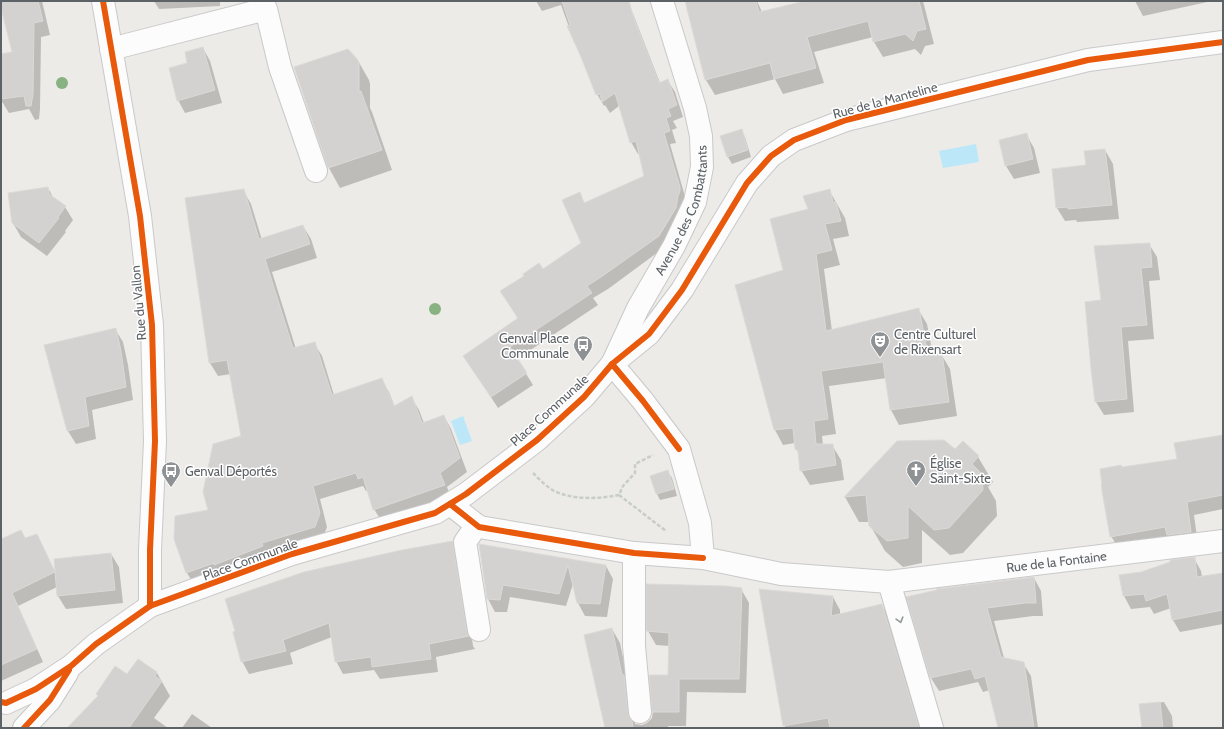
<svg xmlns="http://www.w3.org/2000/svg" width="1224" height="729" font-family="Cabin,sans-serif">
  <style>
    .water { fill: #bbe7f8 }
    .shadow { fill: #0003 }
    .building { fill: #d4d2d1; stroke: #dcdad7 }
    .lines { fill: none; stroke-linecap: round; stroke-linejoin: round }
    .minor-casing { stroke: #c9c9c9; stroke-width: 24 }
    .path { stroke: #c7cdc9; stroke-width: 2.5; stroke-dasharray: 4 2; stroke-linecap: butt }
    .minor { stroke: #fcfcfc; stroke-width: 22 }
    .cycleway-casing { stroke: #fff; stroke-width: 8 }
    .cycleway { stroke: #e8590c; stroke-width: 6 }
    .tree { fill: #89b283 }
    .oneway { stroke: #95989a }
    .labels { text-anchor: middle; dominant-baseline: central; stroke-width: 3; stroke-linejoin: round; paint-order: stroke }
    .street-label { font-size: 13px; fill: #5d6266; stroke: #fff }
    .poi-label { font-size: 13px; fill: #5d6266; stroke: #fff; text-anchor: start }
  </style>
  <rect width="100%" height="100%" fill="#edebe8"/>
  <g class="water">
    <polygon points="976,144 979,162 943,168 939,151"/>
    <polygon points="463,416 472,441 460,445 451,421"/>
  </g>
  <g class="shadow">
    <polygon points="1,1 42,1 50,35 41,37 40,109 39,119 35,120 29,109 9,113 1,100 1,55 14,53"/>
    <polygon points="154,1 220,1 220,6 159,9"/>
    <polygon points="536,1 628,1 660,83 668,81 675,92 683,117 673,121 677,128 672,130 676,143 670,144 686,200 665,247 608,289 593,298 598,305 517,359 533,385 498,408 464,356 518,319 502,292 543,270 583,243 579,194 585,204 645,177 640,153 638,154 631,142 620,105 610,113 605,105 604,106 597,94 570,30 561,5 542,11"/>
    <polygon points="725,1 757,1 762,12 810,1 923,1 934,44 925,46 921,55 915,49 883,57 874,42 873,37 814,52 824,83 783,94 775,79 715,95 706,80 688,9"/>
    <polygon points="1135,1 1212,1 1143,16"/>
    <polygon points="203,48 210,61 222,103 185,113 178,100 188,64"/>
    <polygon points="357,59 369,80 370,84 370,108 372,112 392,170 340,188 329,168"/>
    <polygon points="741,130 745,137 751,157 732,164 728,157 721,137"/>
    <polygon points="1026,134 1034,148 1040,173 1014,179 1006,166"/>
    <polygon points="1105,150 1113,164 1119,219 1077,222 1076,220 1065,221 1057,208 1087,166"/>
    <polygon points="48,188 54,199 65,207 73,220 65,231 66,232 47,256 21,237 13,223"/>
    <polygon points="243,190 251,204 262,240 303,226 311,239 317,258 272,272 296,349 314,343 322,356 334,395 381,379 389,392 395,407 411,397 419,410 424,423 444,416 451,429 467,472 447,487 451,498 382,522 374,509 368,491 366,491 363,486 320,499 327,527 322,540 195,586 187,573 175,539 210,510 242,436 231,374 218,376 210,363 186,199"/>
    <polygon points="829,190 845,218 849,236 833,239 840,265 824,269 832,331 918,309 927,324 933,355 941,354 950,369 957,416 899,425 891,410 887,378 829,386 836,434 822,436 823,445 832,445 841,460 844,480 810,485 801,470 799,454 796,448 795,443 783,445 775,430 784,271 809,210"/>
    <polygon points="1149,244 1157,257 1160,280 1149,281 1154,339 1128,341 1134,412 1104,415 1096,402 1102,300"/>
    <polygon points="115,329 123,342 128,365 133,400 92,410 96,439 76,444 68,431 46,346"/>
    <polygon points="1223,440 1223,509 1194,515 1198,545 1119,549 1111,536 1122,468 1178,460"/>
    <polygon points="897,442 955,451 978,457 993,482 988,487 996,501 997,516 963,553 950,555 922,530 922,563 903,567 885,551 870,525 869,522 859,522 845,497"/>
    <polygon points="668,472 672,478 677,496 660,500 657,494"/>
    <polygon points="37,535 56,574 111,554 119,567 123,603 66,609 58,596 57,587 18,606 43,662 1,681 1,540 25,539"/>
    <polygon points="453,542 460,555 473,646 475,649 436,657 438,672 380,679 374,670 343,674 336,661 332,637 290,653 293,664 249,674 242,661"/>
    <polygon points="480,545 606,566 613,579 607,617 585,616 578,603 573,584 566,606 510,597 507,612 495,612 488,599"/>
    <polygon points="1194,558 1201,571 1202,577 1223,574 1223,624 1180,632 1173,620 1171,608 1154,614 1150,607 1131,609 1124,596 1141,573"/>
    <polygon points="1034,578 1041,591 1043,616 1033,616 994,621 1004,658 1023,663 1031,676 1038,728 999,728 990,690 983,692 978,682 939,691 931,678 908,598"/>
    <polygon points="648,585 741,589 749,603 746,693 687,692 686,726 668,726 668,728 606,728 612,629 620,643 629,686 632,690 635,724 642,725 647,723 652,718 653,711 669,676 670,646 656,645 648,631"/>
    <polygon points="833,597 840,610 840,615 882,605 889,618 922,728 786,728 784,725"/>
    <polygon points="138,660 157,673 170,696 154,718 168,728 69,728 128,676"/>
    <polygon points="1164,702 1172,716 1173,728 1143,728 1141,705"/>
    <polygon points="192,714 212,728 182,728"/>
  </g>
  <g class="building">
    <polygon points="1,1 38,1 43,21 34,23 33,94 31,106 26,106 24,96 1,99 1,54 12,52 1,8"/>
    <polygon points="562,1 629,1 633,16 659,83 668,79 677,105 668,109 671,116 666,118 670,131 664,133 680,187 680,191 678,196 676,208 659,236 601,277 587,286 592,293 510,347 527,373 491,397 463,356 518,318 500,291 524,276 523,274 539,263 543,269 581,243 562,200 580,192 584,203 644,176 636,141 630,143 615,93 602,102 600,94 596,95 581,57 567,26 570,25"/>
    <polygon points="685,1 756,1 759,12 805,1 919,1 926,29 917,31 913,41 905,34 873,42 868,21 807,37 816,68 774,79 770,63 705,80"/>
    <polygon points="203,47 215,90 177,101 169,68 187,63 185,52"/>
    <polygon points="348,49 357,59 359,63 359,92 361,91 382,150 328,168 294,67"/>
    <polygon points="742,129 748,150 727,157 720,136"/>
    <polygon points="1027,133 1033,159 1005,166 999,140"/>
    <polygon points="1105,149 1112,205 1068,209 1068,207 1056,208 1052,169 1086,165 1084,151"/>
    <polygon points="48,187 49,194 66,206 58,217 59,218 39,243 12,223 8,193"/>
    <polygon points="244,189 259,239 303,225 310,244 265,259 293,348 315,342 332,395 382,378 394,406 412,396 422,423 444,415 460,458 440,473 445,485 373,510 363,477 358,479 356,473 313,486 320,513 315,527 262,543 263,546 214,565 214,563 186,573 174,539 175,516 208,510 203,492 213,444 241,436 227,360 209,363 185,198"/>
    <polygon points="830,189 833,202 836,202 841,221 825,224 832,250 816,254 826,331 919,308 928,355 942,353 949,402 890,410 883,362 821,371 828,419 814,421 816,444 833,444 836,465 800,471 798,451 795,449 793,428 774,430 735,285 783,270 770,219 808,209 803,196"/>
    <polygon points="1150,243 1152,267 1141,268 1147,325 1121,327 1127,399 1095,402 1091,369 1085,302 1101,300 1094,246"/>
    <polygon points="116,328 121,351 126,387 85,397 89,426 67,431 44,345"/>
    <polygon points="1223,435 1223,495 1187,502 1191,532 1167,535 1165,527 1110,537 1101,485 1102,485 1100,469 1121,465 1122,467 1177,459 1174,443"/>
    <polygon points="944,440 955,449 963,441 979,456 972,464 982,474 983,490 949,528 934,530 908,506 908,538 887,541 869,526 866,495 844,497 897,441"/>
    <polygon points="668,470 674,489 656,494 650,476"/>
    <polygon points="21,530 25,538 37,534 55,572 12,593 37,649 1,665 1,539"/>
    <polygon points="453,541 453,544 467,632 469,636 429,644 431,659 372,667 371,657 335,662 329,623 283,640 286,651 241,662 233,632 235,631 225,599 304,572 402,550"/>
    <polygon points="479,544 606,565 600,604 577,603 568,565 559,594 503,585 500,600 487,599"/>
    <polygon points="111,553 115,590 57,596 54,559"/>
    <polygon points="1195,557 1197,577 1223,573 1223,610 1172,620 1167,594 1146,601 1144,594 1123,596 1119,575 1141,572 1170,562 1170,560"/>
    <polygon points="1034,577 1036,603 1025,603 987,608 1001,657 1024,662 1034,728 998,728 985,676 975,679 971,669 930,678 906,597 937,590 936,589"/>
    <polygon points="646,584 726,586 742,588 739,679 679,679 679,712 652,712 649,675 668,675 669,633 646,631"/>
    <polygon points="759,589 833,596 831,616 882,604 919,728 830,728 828,718 783,726"/>
    <polygon points="612,628 622,675 624,675 628,713 630,719 632,721 633,728 605,728 584,635"/>
    <polygon points="138,659 157,672 155,676 162,681 129,728 67,728 98,696 96,694 115,666 127,674"/>
    <polygon points="1160,702 1163,728 1142,728 1139,704"/>
  </g>
  <g class="lines">
    <g class="minor-casing">
      <g id="minor">
        <polyline points="103,1 140,216 152,325 155,441 150,550 150,606"/>
        <polyline points="111,49 266,9 280,67 316,171"/>
        <path id="s1" d="M614,360L638,308L674,246L695,202L702,167L701,136L695,108L662,1"/>
        <polyline points="612,364 643,401 679,449 700,523 703,558"/>
        <path id="s2" d="M450,504L479,527L634,553L703,558L781,574L889,582L1223,541"/>
        <polyline points="477,525 465,542 479,630"/>
        <polyline points="634,553 634,646 640,712"/>
        <polyline points="889,582 932,728"/>
        <polyline points="6,703 36,689 71,666 96,644 150,606 292,554 435,513 466,494 537,440 584,397 612,364 649,334 682,290 747,183 771,156 794,140 846,120 1088,60 1223,42"/>
        <polyline points="24,728 50,700 67,673"/>
      </g>
    </g>
    <g class="path">
      <path d="M533,473C539,479 547,487 554,491C574,500 598,499 619,495L623,486L635,473V464L653,455"/>
      <polyline points="619,495 666,531"/>
    </g>
    <use href="#minor" class="minor"/>
    <g class="cycleway-casing">
      <g id="cycleway">
        <polyline points="103,1 140,216 152,325 155,441 150,550 150,606"/>
        <polyline points="612,364 643,401 679,449"/>
        <polyline points="450,504 479,527 634,553 703,558"/>
        <polyline points="1,702 6,703 36,689 71,666 96,644 150,606 292,554 435,513 466,494 537,440 584,397 612,364 649,334 682,290 747,183 771,156 794,140 846,120 1088,60 1223,42"/>
        <polyline points="24,728 50,700 69,670"/>
      </g>
    </g>
    <use href="#cycleway" class="cycleway"/>
  </g>
  <g class="tree">
    <circle cx="62" cy="83" r="6"/>
    <circle cx="435" cy="309" r="6"/>
  </g>
  <defs><path id="oneway-chevron" d="M-2-3.5L2.5 0L-2 3.5" fill="none" stroke-width="1.6" stroke-linecap="round" stroke-linejoin="round"/></defs>
  <use class="oneway" href="#oneway-chevron" transform="translate(900 620) rotate(74)"/>
  <defs>
    <g id="theatre-pin" transform="scale(1)"><path d="M0 17L-7.5 6A9.5 9.5 0 1 1 7.5 6Z" fill="#8f9294" stroke="#fff"/><path d="M-5-5.5Q0-4 5-5.5V0Q5 5 0 6Q-5 5-5 0ZM-3.3-2.5H-1v1.5H-3.3ZM1-2.5H3.3v1.5H1ZM-2.8 1Q0 5.5 2.8 1Z" fill="#fff"/></g>
    <g id="bus-pin" transform="scale(1)"><path d="M0 17L-7.5 6A9.5 9.5 0 1 1 7.5 6Z" fill="#8f9294" stroke="#fff"/><path d="M-5-6H5V4H4V6H2V4H-2V6H-4V4H-5ZM-3.5-4V0h7V-4ZM-3.5 1.2v1.5H-2V1.2ZM2 1.2v1.5H3.5V1.2Z" fill="#fff"/></g>
    <g id="church-pin" transform="scale(1)"><path d="M0 17L-7.5 6A9.5 9.5 0 1 1 7.5 6Z" fill="#8f9294" stroke="#fff"/><path d="M-1.2-6h2.4v3.5h3.3v2.4h-3.3V6h-2.4V-.1h-3.3v-2.4h3.3Z" fill="#fff"/></g>
  </defs>
  <g fill-rule="evenodd">
    <use href="#theatre-pin" x="880" y="341"/>
    <use href="#bus-pin" x="583" y="345"/>
    <use href="#church-pin" x="916" y="470"/>
    <use href="#bus-pin" x="171" y="471"/>
  </g>
  <g class="labels">
    <g class="street-label">
      <text transform="translate(885 100) rotate(-15)">Rue de la Manteline</text>
      <text stroke="none"><textPath href="#s1" startOffset="166">Avenue des Combattants</textPath></text>
      <text transform="translate(138 303) rotate(-95)">Rue du Vallon</text>
      <text transform="translate(549 410) rotate(-42)">Place Communale</text>
      <text transform="translate(250 559) rotate(-20)">Place Communale</text>
      <text stroke="none"><textPath href="#s2" startOffset="620">Rue de la Fontaine</textPath></text>
    </g>
    <g class="poi-label">
      <text x="894" y="334">Centre Culturel<tspan x="894" dy="15">de Rixensart</tspan></text>
      <text x="569" y="338" text-anchor="end">Genval Place<tspan x="569" dy="15">Communale</tspan></text>
      <text x="930" y="463">Église<tspan x="930" dy="15">Saint-Sixte</tspan></text>
      <text x="185" y="471">Genval Déportés</text>
    </g>
  </g>
  <rect width="1224" height="729" fill="none" stroke="#5d6266" stroke-width="4"/>
</svg>
